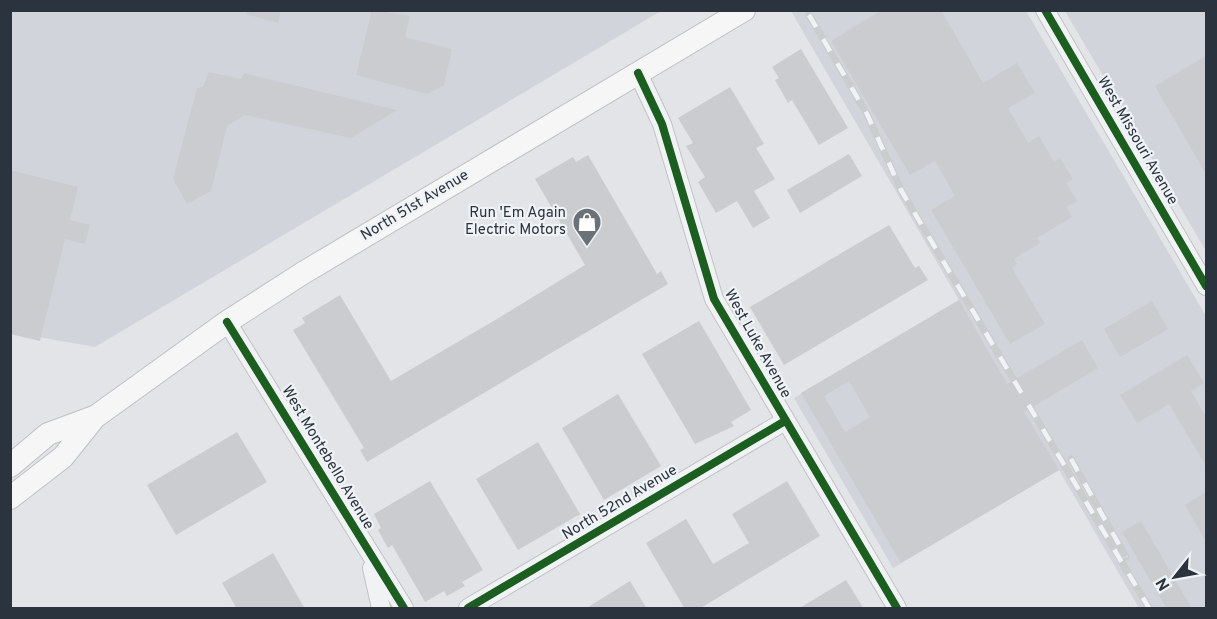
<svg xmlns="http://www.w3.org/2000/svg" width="1217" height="619" font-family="Overpass,sans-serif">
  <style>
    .built { fill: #d1d4da }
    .building { fill: #cacccf; fill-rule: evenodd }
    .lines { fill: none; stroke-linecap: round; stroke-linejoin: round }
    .minor-casing { stroke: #c1c2c5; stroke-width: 20 }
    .major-casing { stroke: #bfc1c4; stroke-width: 24 }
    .minor { stroke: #f1f2f4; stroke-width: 18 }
    .major { stroke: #f6f6f6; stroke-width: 22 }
    .rail-casing { stroke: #cbccce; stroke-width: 7 }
    .rail { stroke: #f0f3f6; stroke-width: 4.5; stroke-dasharray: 14; stroke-linecap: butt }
    .cycleway-casing { stroke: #f0f3f6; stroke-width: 11 }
    .cycleway { stroke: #1b5e20; stroke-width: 8 }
    .labels { text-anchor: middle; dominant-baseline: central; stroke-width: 4.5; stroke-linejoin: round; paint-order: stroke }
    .street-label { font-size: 15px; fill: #2b333e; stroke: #f0f3f6 }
    .poi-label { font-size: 15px; fill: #2b333e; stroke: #f0f3f6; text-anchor: end }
  </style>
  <rect width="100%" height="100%" fill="#e2e4e7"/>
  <g class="built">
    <polygon points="10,11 661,11 95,347 11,332"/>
    <polygon points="791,11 1026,11 1206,316 1206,608 1139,608 1059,470 893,568 794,398 959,300"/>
    <polygon points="1065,11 1206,11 1206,251"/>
  </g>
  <g class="building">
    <polygon points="246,10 281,10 278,23 246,14"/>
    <polygon points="372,10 410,16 405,37 452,49 444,85 427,94 356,75"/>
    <polygon points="882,10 941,10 983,83 1017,63 1035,93 1008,108 1028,143 1039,136 1054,162 1060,158 1073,179 1066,183 1077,201 1066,207 1072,217 1037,238 1040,243 1014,259 1017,264 1012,268 1045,324 1010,344 931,210 955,196 935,161 910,175 831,41"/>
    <polygon points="801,49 848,128 819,145 792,100 788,103 775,80 779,78 772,67"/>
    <polygon points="1206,56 1206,174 1155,86"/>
    <polygon points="209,72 241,79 244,73 397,110 351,138 245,115 227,126 211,191 187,204 173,179 197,88 203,87"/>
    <polygon points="730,87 764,144 756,148 775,179 754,191 770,218 753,228 737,201 716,213 698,182 705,177 686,146 693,143 678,118"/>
    <polygon points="849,154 862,176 800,213 787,190"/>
    <polygon points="588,155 657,274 661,271 668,284 367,462 360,450 364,448 293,330 305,323 302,318 340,295 391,381 497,319 585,265 535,179 573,157 576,162"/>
    <polygon points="10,170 78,187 70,220 90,225 85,244 65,239 40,341 10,334"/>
    <polygon points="889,225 915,268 919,266 928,280 784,365 750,307"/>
    <path d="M959,300L1007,384L1082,340L1098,368L1024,412L1059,470L901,563L801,393ZM849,381L870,417L845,432L824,396Z"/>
    <polygon points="1152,301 1168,329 1120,357 1104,329"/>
    <polygon points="699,321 751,410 731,422 734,426 695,444 642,354"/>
    <polygon points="1187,355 1204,383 1191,391 1206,417 1206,466 1169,404 1137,423 1120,395"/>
    <polygon points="618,394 661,466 604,500 562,428"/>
    <polygon points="237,432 267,482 176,535 147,485"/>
    <polygon points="538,442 580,514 518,550 476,479"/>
    <polygon points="430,481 483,570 462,582 465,586 447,596 444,591 425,602 392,545 388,548 378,530 381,528 374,514"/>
    <polygon points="787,481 820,536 699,609 685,609 646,543 686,519 713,564 749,543 732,514"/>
    <polygon points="1206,492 1206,542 1185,505"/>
    <polygon points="1141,521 1192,609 1167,609 1122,532"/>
    <polygon points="273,553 305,609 237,609 222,583"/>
    <polygon points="846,580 864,609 798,609"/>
    <polygon points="630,581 647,609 585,609"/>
  </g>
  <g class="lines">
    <g class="minor-casing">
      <g id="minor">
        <polyline points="1045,10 1206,286"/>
        <polyline points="638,73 662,124 714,299 897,608"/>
        <polyline points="227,322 404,608"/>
        <polyline points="372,568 381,608"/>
        <polyline points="468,608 785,421"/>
      </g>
    </g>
    <g class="major-casing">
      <g id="major">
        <polyline points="10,466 48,434 94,417"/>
        <polyline points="10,498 63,457 95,417 227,322 303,273 744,10"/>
      </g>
    </g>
    <use href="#minor" class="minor"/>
    <use href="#major" class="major"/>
    <g class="rail-casing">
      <g id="rail">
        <polyline points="809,15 867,114 901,190 1149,608"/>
        <polyline points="1071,459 1126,557"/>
      </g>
    </g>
    <use href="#rail" class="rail"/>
    <g class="cycleway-casing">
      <g id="cycleway">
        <polyline points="1045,10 1206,286"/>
        <polyline points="638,73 662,124 714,299 897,608"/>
        <polyline points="227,322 404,608"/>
        <polyline points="468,608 785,421"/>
      </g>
    </g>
    <use href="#cycleway" class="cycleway"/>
  </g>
  <defs>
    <g id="shop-pin" transform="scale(1.5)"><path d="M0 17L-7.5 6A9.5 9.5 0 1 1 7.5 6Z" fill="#6b7179" stroke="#f0f3f6"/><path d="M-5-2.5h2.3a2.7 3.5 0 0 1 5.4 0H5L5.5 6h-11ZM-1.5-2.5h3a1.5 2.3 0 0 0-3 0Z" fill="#fff"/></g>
  </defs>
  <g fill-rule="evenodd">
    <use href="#shop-pin" x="587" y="222"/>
  </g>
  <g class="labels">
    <g class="street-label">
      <text transform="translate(1137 141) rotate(60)">West Missouri Avenue</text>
      <text transform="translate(415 206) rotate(-31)">North 51st Avenue</text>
      <text transform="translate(757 344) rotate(61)">West Luke Avenue</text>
      <text transform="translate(327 458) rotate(59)">West Montebello Avenue</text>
      <text transform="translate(620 503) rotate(-31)">North 52nd Avenue</text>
    </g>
    <g class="poi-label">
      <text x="566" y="213">Run 'Em Again<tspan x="566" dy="17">Electric Motors</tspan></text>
    </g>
  </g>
  <rect width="1217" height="619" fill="none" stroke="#2b333e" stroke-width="24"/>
  <g transform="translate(1175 577) rotate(239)" stroke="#f0f3f6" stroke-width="4.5" paint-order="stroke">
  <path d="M0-4.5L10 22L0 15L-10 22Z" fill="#2b333e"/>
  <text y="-9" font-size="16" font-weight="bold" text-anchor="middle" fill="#2b333e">N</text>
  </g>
</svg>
